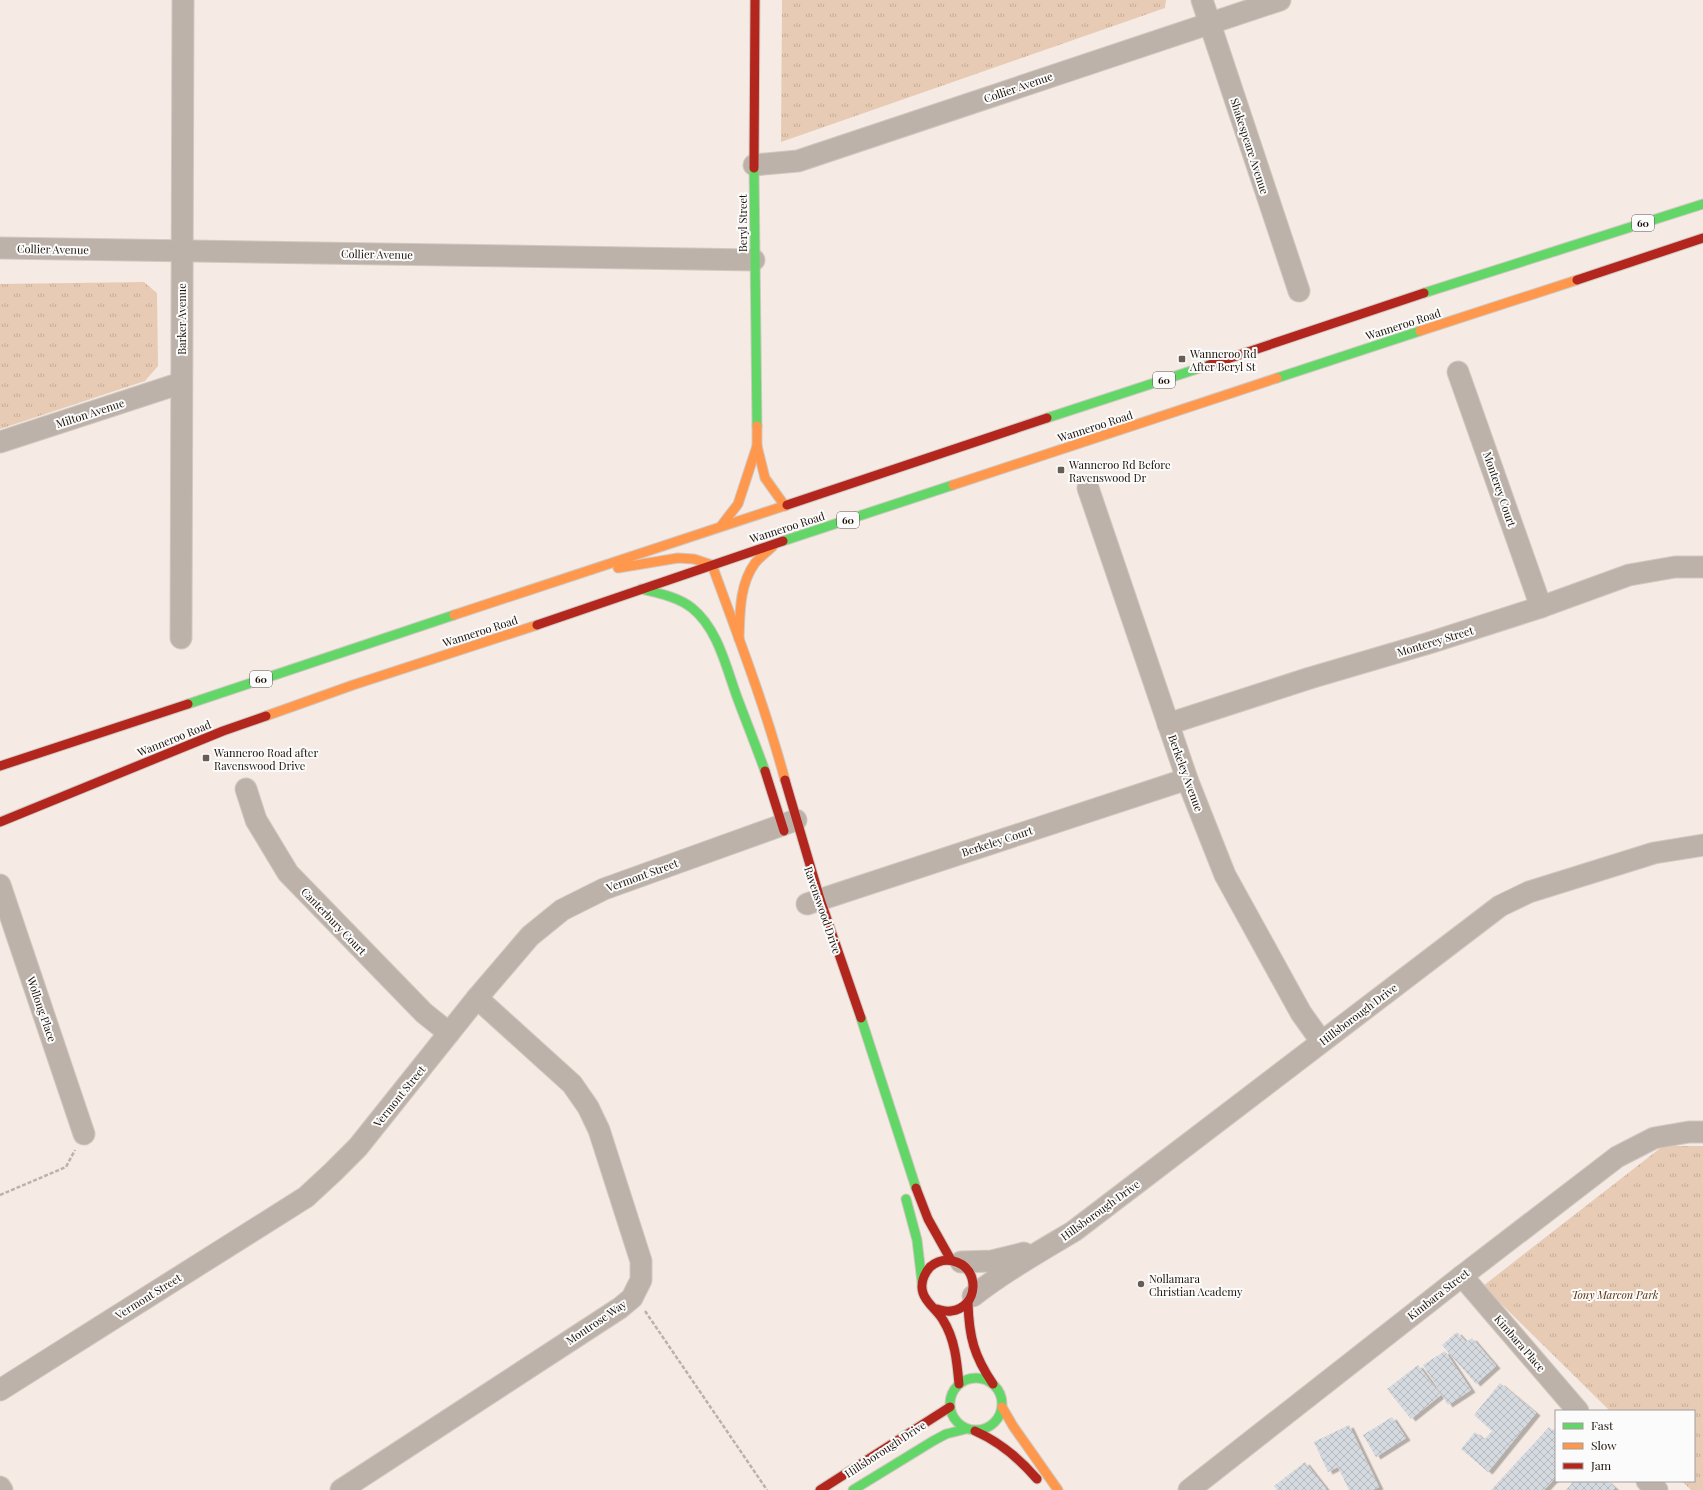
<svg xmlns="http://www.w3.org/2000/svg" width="1703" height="1490" font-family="'Playfair Display',serif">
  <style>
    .grass { fill: url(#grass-tufts) }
    .building { fill: url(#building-cross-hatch); filter: url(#shadow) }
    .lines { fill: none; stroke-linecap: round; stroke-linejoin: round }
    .street-casing { stroke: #d0c9c2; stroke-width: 23 }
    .fast-casing { stroke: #d0c9c2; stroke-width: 11 }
    .slow-casing { stroke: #d0c9c2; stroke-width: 11 }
    .jam-casing { stroke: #d0c9c2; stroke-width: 11 }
    .path { stroke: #bbb2ab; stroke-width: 2.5; stroke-dasharray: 4 2; stroke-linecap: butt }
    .street { stroke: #bdb2aa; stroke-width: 21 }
    .fast { stroke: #63d668; stroke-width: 9 }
    .slow { stroke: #ff974d; stroke-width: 9 }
    .jam { stroke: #b3261e; stroke-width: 9 }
    .poi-dot { fill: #675d54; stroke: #fbfbfb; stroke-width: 1.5 }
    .labels { text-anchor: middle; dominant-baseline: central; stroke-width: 4; stroke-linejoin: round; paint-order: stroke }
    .shield { fill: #fbfbfb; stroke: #5e5650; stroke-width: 1 }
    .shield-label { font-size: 10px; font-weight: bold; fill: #1a1007 }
    .street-label { font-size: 11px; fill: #1a1007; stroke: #fbfbfb }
    .poi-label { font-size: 11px; fill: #1a1007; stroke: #fbfbfb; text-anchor: start }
    .park-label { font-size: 11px; font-style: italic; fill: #5a2e00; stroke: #fbfbfb }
  </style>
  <defs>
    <pattern id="grass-tufts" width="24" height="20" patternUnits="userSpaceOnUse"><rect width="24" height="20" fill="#e8cbb4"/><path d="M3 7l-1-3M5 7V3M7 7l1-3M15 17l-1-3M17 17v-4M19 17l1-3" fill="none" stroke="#c6ad99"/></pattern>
    <pattern id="building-cross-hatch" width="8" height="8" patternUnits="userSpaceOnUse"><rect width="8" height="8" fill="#d4dae0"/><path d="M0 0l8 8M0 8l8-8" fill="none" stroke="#b5babf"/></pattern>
    <filter id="shadow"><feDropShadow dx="4.5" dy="2.5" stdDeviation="0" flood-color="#0004"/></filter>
  </defs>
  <rect width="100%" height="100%" fill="#f5ebe4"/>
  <g class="grass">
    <polygon points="782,0 1166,0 1165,8 781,142"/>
    <polygon points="144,282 157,293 158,366 145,381 0,429 0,284"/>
    <polygon points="1663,1146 1703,1146 1703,1490 1691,1490 1682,1481 1694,1481 1694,1411 1610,1411 1483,1286"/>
  </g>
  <g class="building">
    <polygon points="1457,1332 1466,1342 1472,1338 1496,1366 1476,1384 1442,1345"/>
    <polygon points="1445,1351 1471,1390 1448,1405 1423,1365"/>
    <polygon points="1418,1365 1441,1395 1411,1419 1387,1389"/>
    <polygon points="1500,1383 1536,1413 1488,1472 1461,1449 1475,1432 1484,1440 1492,1431 1474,1415"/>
    <polygon points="1392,1417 1406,1438 1376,1457 1363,1435"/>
    <polygon points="1349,1425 1379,1487 1372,1490 1349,1490 1338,1467 1328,1472 1314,1442"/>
    <polygon points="1549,1427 1556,1433 1556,1477 1544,1490 1491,1490"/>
    <polygon points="1305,1462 1327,1490 1277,1490 1274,1486"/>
    <polygon points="1574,1481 1607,1481 1615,1488 1613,1490 1566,1490"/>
  </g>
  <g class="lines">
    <g class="street-casing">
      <g id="street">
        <polyline points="1202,0 1299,291"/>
        <polyline points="754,165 798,161 1280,0"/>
        <polyline points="0,248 754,260"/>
        <polyline points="1458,372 1541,607"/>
        <polyline points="0,442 181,383"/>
        <polyline points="1088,488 1187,779 1225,875 1301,1013 1321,1041"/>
        <polyline points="181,638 183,0"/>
        <polyline points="1168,724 1310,678 1429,643 1541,607 1629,575 1675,567 1703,567"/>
        <polyline points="246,789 256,820 288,873 424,1013 449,1033"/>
        <polyline points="0,885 84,1134"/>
        <polyline points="807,904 1187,779"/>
        <polyline points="961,1262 992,1261 1024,1253"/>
        <polyline points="1462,1276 1578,1411"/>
        <path d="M973,1296C1005,1271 1039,1252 1074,1231L1500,906L1529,892L1654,853L1703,845"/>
        <polyline points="0,1390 306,1197 333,1172 358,1147 477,998 530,936 562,910 604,889 796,820"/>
        <polyline points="1647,1481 1657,1490"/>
        <polyline points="0,1487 2,1490"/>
        <polyline points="341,1490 620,1308 632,1298 641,1280 641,1261 599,1130 588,1107 572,1084 477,998"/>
        <polyline points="1189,1490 1462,1276 1617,1157 1654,1138 1689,1132 1703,1132"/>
      </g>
    </g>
    <g class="fast-casing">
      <g id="fast">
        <polyline points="754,168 757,426"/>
        <polyline points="1424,293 1703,204"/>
        <polyline points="1277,378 1420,331"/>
        <polyline points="1047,418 1209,365"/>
        <polyline points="783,541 953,485"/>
        <path d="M641,589C658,593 678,597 692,608C718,629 726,667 737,697C746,721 756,746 765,771"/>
        <polyline points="188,704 454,615"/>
        <polyline points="861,1018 916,1188"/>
        <polyline points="906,1199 917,1240 922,1282"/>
        <circle cx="976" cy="1404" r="26"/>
        <polyline points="853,1490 933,1441 946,1434 966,1429"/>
      </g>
    </g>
    <g class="slow-casing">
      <g id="slow">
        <polyline points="1420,331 1577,280"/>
        <polyline points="757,426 757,446 765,478 785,506"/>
        <polyline points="953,485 1277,378"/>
        <polyline points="721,526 738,504 757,446"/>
        <path d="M618,568L678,558L694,559L712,565C738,636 765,706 785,780"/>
        <polyline points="454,615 787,505"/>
        <path d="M739,639C740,614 739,585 755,563C760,557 767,552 773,546"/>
        <polyline points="266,716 353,685 537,625"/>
        <polyline points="1002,1407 1013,1426 1058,1490"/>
      </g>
    </g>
    <g class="jam-casing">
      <g id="jam">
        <polyline points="754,168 755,0"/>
        <polyline points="1577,280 1703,238"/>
        <polyline points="1209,365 1424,293"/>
        <polyline points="787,505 1047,418"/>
        <polyline points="537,625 783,541"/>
        <polyline points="0,766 188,704"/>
        <polyline points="765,771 784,831"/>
        <polyline points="785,780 820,899 861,1018"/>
        <polyline points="0,822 223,731 266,716"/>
        <polyline points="916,1188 928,1219 951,1260"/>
        <path d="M968,1303C969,1337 974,1356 993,1384"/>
        <path d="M936,1309C941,1310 946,1312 951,1311C979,1308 981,1267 953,1261C944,1259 937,1261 930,1267C924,1274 920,1284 923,1293C926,1303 937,1310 943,1320C955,1339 957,1362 959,1384"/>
        <path d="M975,1431C1000,1442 1019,1458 1037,1479"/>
        <polyline points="820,1490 950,1407"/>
      </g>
    </g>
    <g class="path">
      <polyline points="0,1195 66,1167 75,1150"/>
      <polyline points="645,1311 767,1490"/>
    </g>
    <use href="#street" class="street"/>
    <use href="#fast" class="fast"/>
    <use href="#slow" class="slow"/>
    <use href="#jam" class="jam"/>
  </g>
  <g class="poi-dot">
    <rect x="1178" y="355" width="8" height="8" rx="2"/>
    <rect x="1057" y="466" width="8" height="8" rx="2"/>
    <rect x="202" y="754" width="8" height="8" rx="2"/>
    <circle cx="1141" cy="1284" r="4"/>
  </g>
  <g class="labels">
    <g class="shield">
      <rect x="1632" y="215" width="22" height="16" rx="3"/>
      <rect x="1153" y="372" width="22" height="16" rx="3"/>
      <rect x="837" y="512" width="22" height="16" rx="3"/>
      <rect x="250" y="671" width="22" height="16" rx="3"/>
    </g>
    <g class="shield-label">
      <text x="1643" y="223">60</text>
      <text x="1164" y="380">60</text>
      <text x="848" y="520">60</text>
      <text x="261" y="679">60</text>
    </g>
    <g class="street-label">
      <text transform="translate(1018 87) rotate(-19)">Collier Avenue</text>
      <text transform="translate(1250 146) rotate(72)">Shakespeare Avenue</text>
      <text transform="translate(742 223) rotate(-90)">Beryl Street</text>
      <text transform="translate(53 249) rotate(1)">Collier Avenue</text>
      <text transform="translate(377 254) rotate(1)">Collier Avenue</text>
      <text transform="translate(181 319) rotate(-90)">Barker Avenue</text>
      <text transform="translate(1403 324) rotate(-18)">Wanneroo Road</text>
      <text transform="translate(90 413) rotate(-18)">Milton Avenue</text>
      <text transform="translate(1095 426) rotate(-18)">Wanneroo Road</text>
      <text transform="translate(1500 489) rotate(71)">Monterey Court</text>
      <text transform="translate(787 527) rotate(-18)">Wanneroo Road</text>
      <text transform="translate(480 631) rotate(-18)">Wanneroo Road</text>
      <text transform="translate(1435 641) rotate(-17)">Monterey Street</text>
      <text transform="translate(174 738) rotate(-22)">Wanneroo Road</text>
      <text transform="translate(1186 773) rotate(70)">Berkeley Avenue</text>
      <text transform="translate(997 841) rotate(-18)">Berkeley Court</text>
      <text transform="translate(642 875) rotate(-20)">Vermont Street</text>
      <text transform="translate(823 910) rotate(71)">Ravenswood Drive</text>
      <text transform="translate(334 921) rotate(46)">Canterbury Court</text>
      <text transform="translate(42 1009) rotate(71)">Wollong Place</text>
      <text transform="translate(1358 1014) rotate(-37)">Hillsborough Drive</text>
      <text transform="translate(399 1096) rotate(-51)">Vermont Street</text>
      <text transform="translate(1100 1210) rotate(-36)">Hillsborough Drive</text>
      <text transform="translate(1438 1294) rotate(-38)">Kimbara Street</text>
      <text transform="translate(148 1296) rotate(-32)">Vermont Street</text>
      <text transform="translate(596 1322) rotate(-34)">Montrose Way</text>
      <text transform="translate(1520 1343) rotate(49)">Kimbara Place</text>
      <text transform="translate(885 1449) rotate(-33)">Hillsborough Drive</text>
    </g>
    <g class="poi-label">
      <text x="1190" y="353">Wanneroo Rd<tspan x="1190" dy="13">After Beryl St</tspan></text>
      <text x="1069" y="464">Wanneroo Rd Before<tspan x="1069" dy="13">Ravenswood Dr</tspan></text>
      <text x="214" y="752">Wanneroo Road after<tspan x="214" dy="13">Ravenswood Drive</tspan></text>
      <text x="1149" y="1278">Nollamara<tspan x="1149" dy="13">Christian Academy</tspan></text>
    </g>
    <g class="park-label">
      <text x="1615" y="1294">Tony Marcon Park</text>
    </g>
  </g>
  <rect x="1555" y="1410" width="140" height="72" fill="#fbfbfb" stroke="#a19d99"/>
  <rect x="1563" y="1423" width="20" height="6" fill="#63d668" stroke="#a19d99"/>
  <text x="1591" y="1430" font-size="12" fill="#1a1007">Fast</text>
  <rect x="1563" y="1443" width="20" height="6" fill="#ff974d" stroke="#a19d99"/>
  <text x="1591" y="1450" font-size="12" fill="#1a1007">Slow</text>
  <rect x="1563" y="1463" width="20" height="6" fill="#b3261e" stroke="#a19d99"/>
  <text x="1591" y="1470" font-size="12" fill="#1a1007">Jam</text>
</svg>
